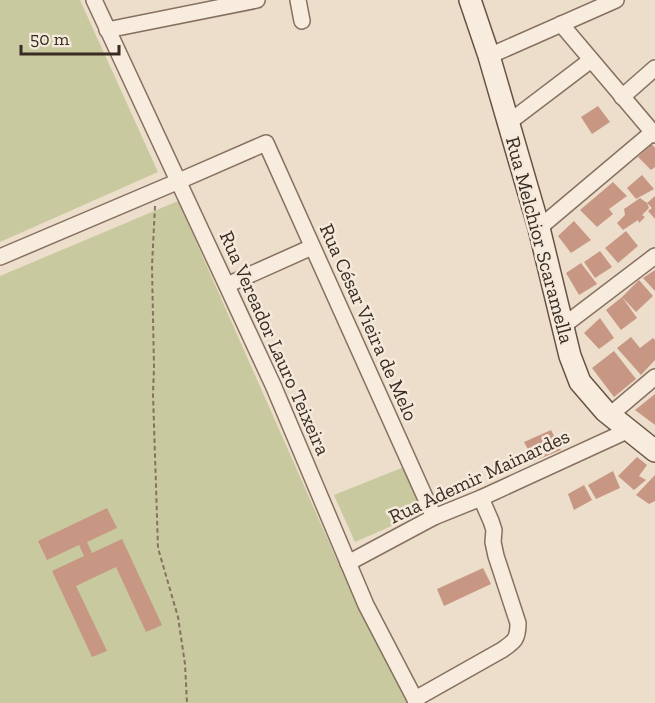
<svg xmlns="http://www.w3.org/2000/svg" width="655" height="703" font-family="'Zilla Slab',serif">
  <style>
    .green { fill: #c9c99f }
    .building { fill: #c79784 }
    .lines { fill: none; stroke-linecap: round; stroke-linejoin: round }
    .street-casing { stroke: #877060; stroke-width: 18 }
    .secondary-casing { stroke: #695243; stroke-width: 24 }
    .path { stroke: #877060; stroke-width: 2; stroke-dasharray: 4.5 3; stroke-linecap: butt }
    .street { stroke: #f7ecde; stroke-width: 15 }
    .secondary { stroke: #f7ecde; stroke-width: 21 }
    .labels { text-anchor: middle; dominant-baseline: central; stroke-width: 5; stroke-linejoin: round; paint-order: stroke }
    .street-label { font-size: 20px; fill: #392b22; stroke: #f4e9da }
  </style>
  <rect width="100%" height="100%" fill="#ecdecb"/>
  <g class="green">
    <polygon points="0,0 80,0 158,172 0,242"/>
    <polygon points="178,201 340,567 408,703 0,703 0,276"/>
    <polygon points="404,467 426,511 355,542 334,495"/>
  </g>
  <g class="building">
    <polygon points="598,106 610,122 592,134 581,117"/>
    <polygon points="652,144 655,148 655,167 651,170 638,157"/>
    <polygon points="642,175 654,189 636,199 627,188"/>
    <polygon points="613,182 627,196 609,209 613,214 597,227 580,210"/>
    <polygon points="655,196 655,219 648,211 652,208 647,203"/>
    <polygon points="640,198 647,203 649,208 642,215 645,217 639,223 638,220 623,230 617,223 625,215 624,209"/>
    <polygon points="574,221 591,240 571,253 558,236"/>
    <polygon points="626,231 638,246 618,263 605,248"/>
    <polygon points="600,251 612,267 595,278 584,262"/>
    <polygon points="581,263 597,284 579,295 566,273"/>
    <polygon points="655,270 655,291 643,278"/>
    <polygon points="639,280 653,296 636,312 622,297 637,318 621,330 606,310 622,297"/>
    <polygon points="600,318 614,338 599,349 584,333"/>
    <polygon points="631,337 640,348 653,338 655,340 655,360 641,375 617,348"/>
    <polygon points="614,351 636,379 614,397 592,368"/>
    <polygon points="655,394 655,425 635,410"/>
    <polygon points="551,430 561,450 534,461 524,442"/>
    <polygon points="637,457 647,465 639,476 646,480 634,490 618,476"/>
    <polygon points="613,471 620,488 596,499 588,485"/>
    <polygon points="655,475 655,501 649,504 636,495"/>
    <polygon points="584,485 592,500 574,510 568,494"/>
    <polygon points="107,508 117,528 87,542 92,553 122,539 162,625 146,632 116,567 76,586 107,651 92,657 52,571 84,556 79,545 47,560 38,541"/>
    <polygon points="483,568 491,584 444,606 437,589"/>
  </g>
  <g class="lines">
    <g class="street-casing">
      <g id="street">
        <polyline points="94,0 273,385 366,605 417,703"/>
        <polyline points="298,0 302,21"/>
        <polyline points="561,24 655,135"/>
        <polyline points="107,30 257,0"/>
        <polyline points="489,56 616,0"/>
        <polyline points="622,97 655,68"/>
        <polyline points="508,123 591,60"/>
        <polyline points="539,228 653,132"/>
        <polyline points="0,257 179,181 266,143 434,517"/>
        <polyline points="227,285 312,247"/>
        <polyline points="563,326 655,256"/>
        <polyline points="610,415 655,377"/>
        <polyline points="348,563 434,517 481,498 629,430"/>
        <path d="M415,699L502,650C515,641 518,639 518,623L496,556L493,542L494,530L491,521L481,498"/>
      </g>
    </g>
    <g class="secondary-casing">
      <polyline id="secondary" points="470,0 489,56 539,228 570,356 580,382 605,411 655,451"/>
    </g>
    <polyline class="path" points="155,206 152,266 154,367 153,394 158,548 178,617 185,664 187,703"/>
    <use href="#street" class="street"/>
    <use href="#secondary" class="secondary"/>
  </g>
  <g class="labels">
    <g class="street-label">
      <text transform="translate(540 240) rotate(75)">Rua Melchior Scaramella</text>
      <text transform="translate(369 322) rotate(66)">Rua César Vieira de Melo</text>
      <text transform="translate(275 343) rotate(66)">Rua Vereador Lauro Teixeira</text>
      <text transform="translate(479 476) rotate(-25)">Rua Ademir Mainardes</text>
    </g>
  </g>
  <path d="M21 45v9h98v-9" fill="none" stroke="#392b22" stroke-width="3"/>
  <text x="30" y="45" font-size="18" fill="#392b22" stroke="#f4e9da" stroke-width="4.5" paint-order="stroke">50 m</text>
</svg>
